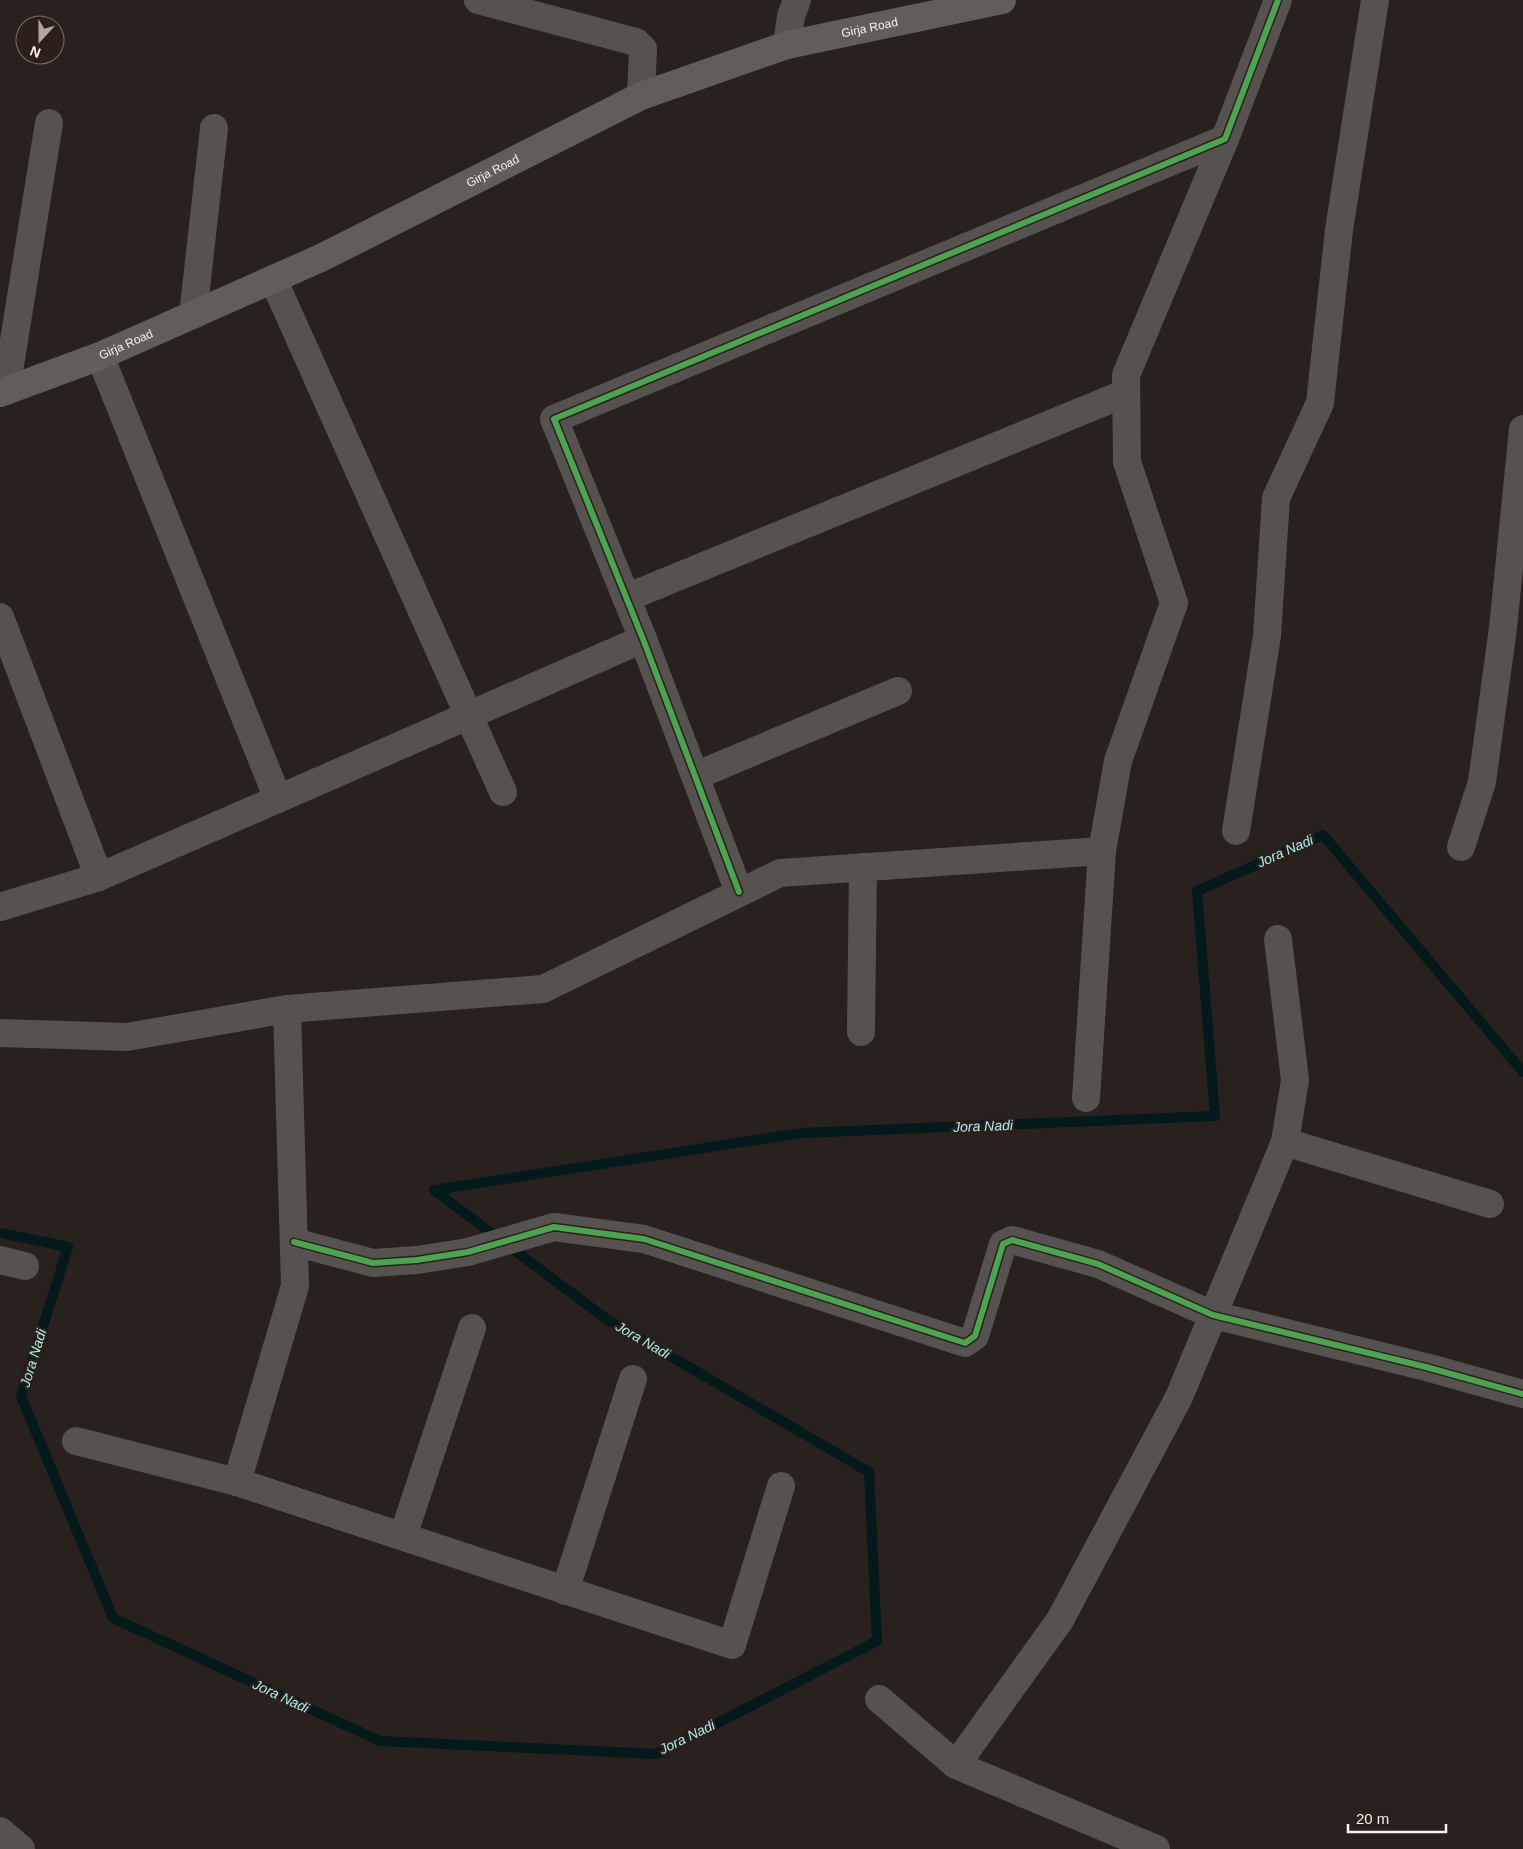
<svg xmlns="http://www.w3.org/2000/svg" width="1523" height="1849" font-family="Arial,sans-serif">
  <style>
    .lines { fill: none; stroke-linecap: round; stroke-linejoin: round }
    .stream { stroke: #041919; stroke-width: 10 }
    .minor { stroke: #555250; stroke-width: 28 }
    .tertiary { stroke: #555250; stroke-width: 28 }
    .secondary { stroke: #605d5b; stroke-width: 28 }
    .cycleway-casing { stroke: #2c1f1a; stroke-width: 9 }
    .cycleway { stroke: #4ca352; stroke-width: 6 }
    .labels { text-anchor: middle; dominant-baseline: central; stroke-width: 5; stroke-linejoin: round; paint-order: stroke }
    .street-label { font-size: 12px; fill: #f9efec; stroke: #2c1f1a }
    .water-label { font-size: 14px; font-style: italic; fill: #a7eeef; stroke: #2c1f1a }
  </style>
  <rect width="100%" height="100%" fill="#28211e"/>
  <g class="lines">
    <polyline class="stream" points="0,1233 68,1247 21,1396 113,1618 380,1741 657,1754 877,1641 869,1472 605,1318 434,1190 801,1133 1215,1116 1197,891 1323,835 1523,1072"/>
    <g class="minor">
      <polyline points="478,0 636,42 643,49 641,96"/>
      <polyline points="787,45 791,16 797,0"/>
      <polyline points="273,279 503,792"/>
      <polyline points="193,315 214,128"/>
      <polyline points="100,356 278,799 643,639"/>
      <polyline points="6,390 49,123"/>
      <polyline points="626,598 1126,393"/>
      <polyline points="0,617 99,877 278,799"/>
      <polyline points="695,776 898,691"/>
      <polyline points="1236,831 1267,636 1276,498 1320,403 1339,230 1375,0"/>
      <polyline points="1461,847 1482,782 1503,628 1523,429"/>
      <polyline points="739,892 643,639 554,419 1225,139 1278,0"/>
      <polyline points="0,907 99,877"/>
      <polyline points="861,1032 863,867"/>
      <polyline points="0,1033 127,1037 287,1009 543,989 780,873 1102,851"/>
      <polyline points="1086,1098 1102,851 1118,761 1174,603 1127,462 1126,375 1225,139"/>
      <polyline points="1285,1142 1490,1204"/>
      <polyline points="294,1242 373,1263 417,1260 468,1252 554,1227 644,1239 965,1343 975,1336 1003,1244 1012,1240 1098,1264 1213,1315 1426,1367 1523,1394"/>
      <polyline points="0,1260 25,1266"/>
      <polyline points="76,1441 237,1482 732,1645 781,1486"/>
      <polyline points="237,1482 295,1286 287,1009"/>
      <polyline points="403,1536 472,1328"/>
      <polyline points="565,1591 633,1379"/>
      <polyline points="879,1699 956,1765 1156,1849"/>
      <polyline points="956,1765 1060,1620 1179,1397 1285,1142 1295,1080 1278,939"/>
    </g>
    <polyline class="tertiary" points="0,1831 21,1849"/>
    <path class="secondary" id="s1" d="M0,393L100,356L323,257L641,96L787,45L1002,0"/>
    <g class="cycleway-casing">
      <g id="cycleway">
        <polyline points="739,892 643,639 554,419 1225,139 1278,0"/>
        <polyline points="294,1242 373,1263 417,1260 468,1252 554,1227 644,1239 965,1343 975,1336 1003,1244 1012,1240 1098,1264 1213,1315 1426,1367 1523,1394"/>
      </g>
    </g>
    <use href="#cycleway" class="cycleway"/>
  </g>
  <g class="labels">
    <g class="street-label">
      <text stroke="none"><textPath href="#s1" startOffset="946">Girja Road</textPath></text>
      <text stroke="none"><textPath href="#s1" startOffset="541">Girja Road</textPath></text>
      <text stroke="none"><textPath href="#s1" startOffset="135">Girja Road</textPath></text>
    </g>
    <g class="water-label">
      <text transform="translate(1285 851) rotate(-24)">Jora Nadi</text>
      <text transform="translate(983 1126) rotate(-2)">Jora Nadi</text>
      <text transform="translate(643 1340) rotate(30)">Jora Nadi</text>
      <text transform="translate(33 1358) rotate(-73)">Jora Nadi</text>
      <text transform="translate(281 1696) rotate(25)">Jora Nadi</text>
      <text transform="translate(687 1737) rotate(-26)">Jora Nadi</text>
    </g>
  </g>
  <g transform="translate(40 40) rotate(201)"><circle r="24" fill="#2c1f1a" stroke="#7e726e"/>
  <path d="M0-4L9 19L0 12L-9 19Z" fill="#b0a7a4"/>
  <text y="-8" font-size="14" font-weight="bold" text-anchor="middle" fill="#f9efec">N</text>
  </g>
  <path d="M1348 1824v8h98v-8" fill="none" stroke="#f9efec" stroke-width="2.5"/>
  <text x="1356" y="1824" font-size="15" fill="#f9efec" stroke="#2c1f1a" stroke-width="4" paint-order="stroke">20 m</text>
</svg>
